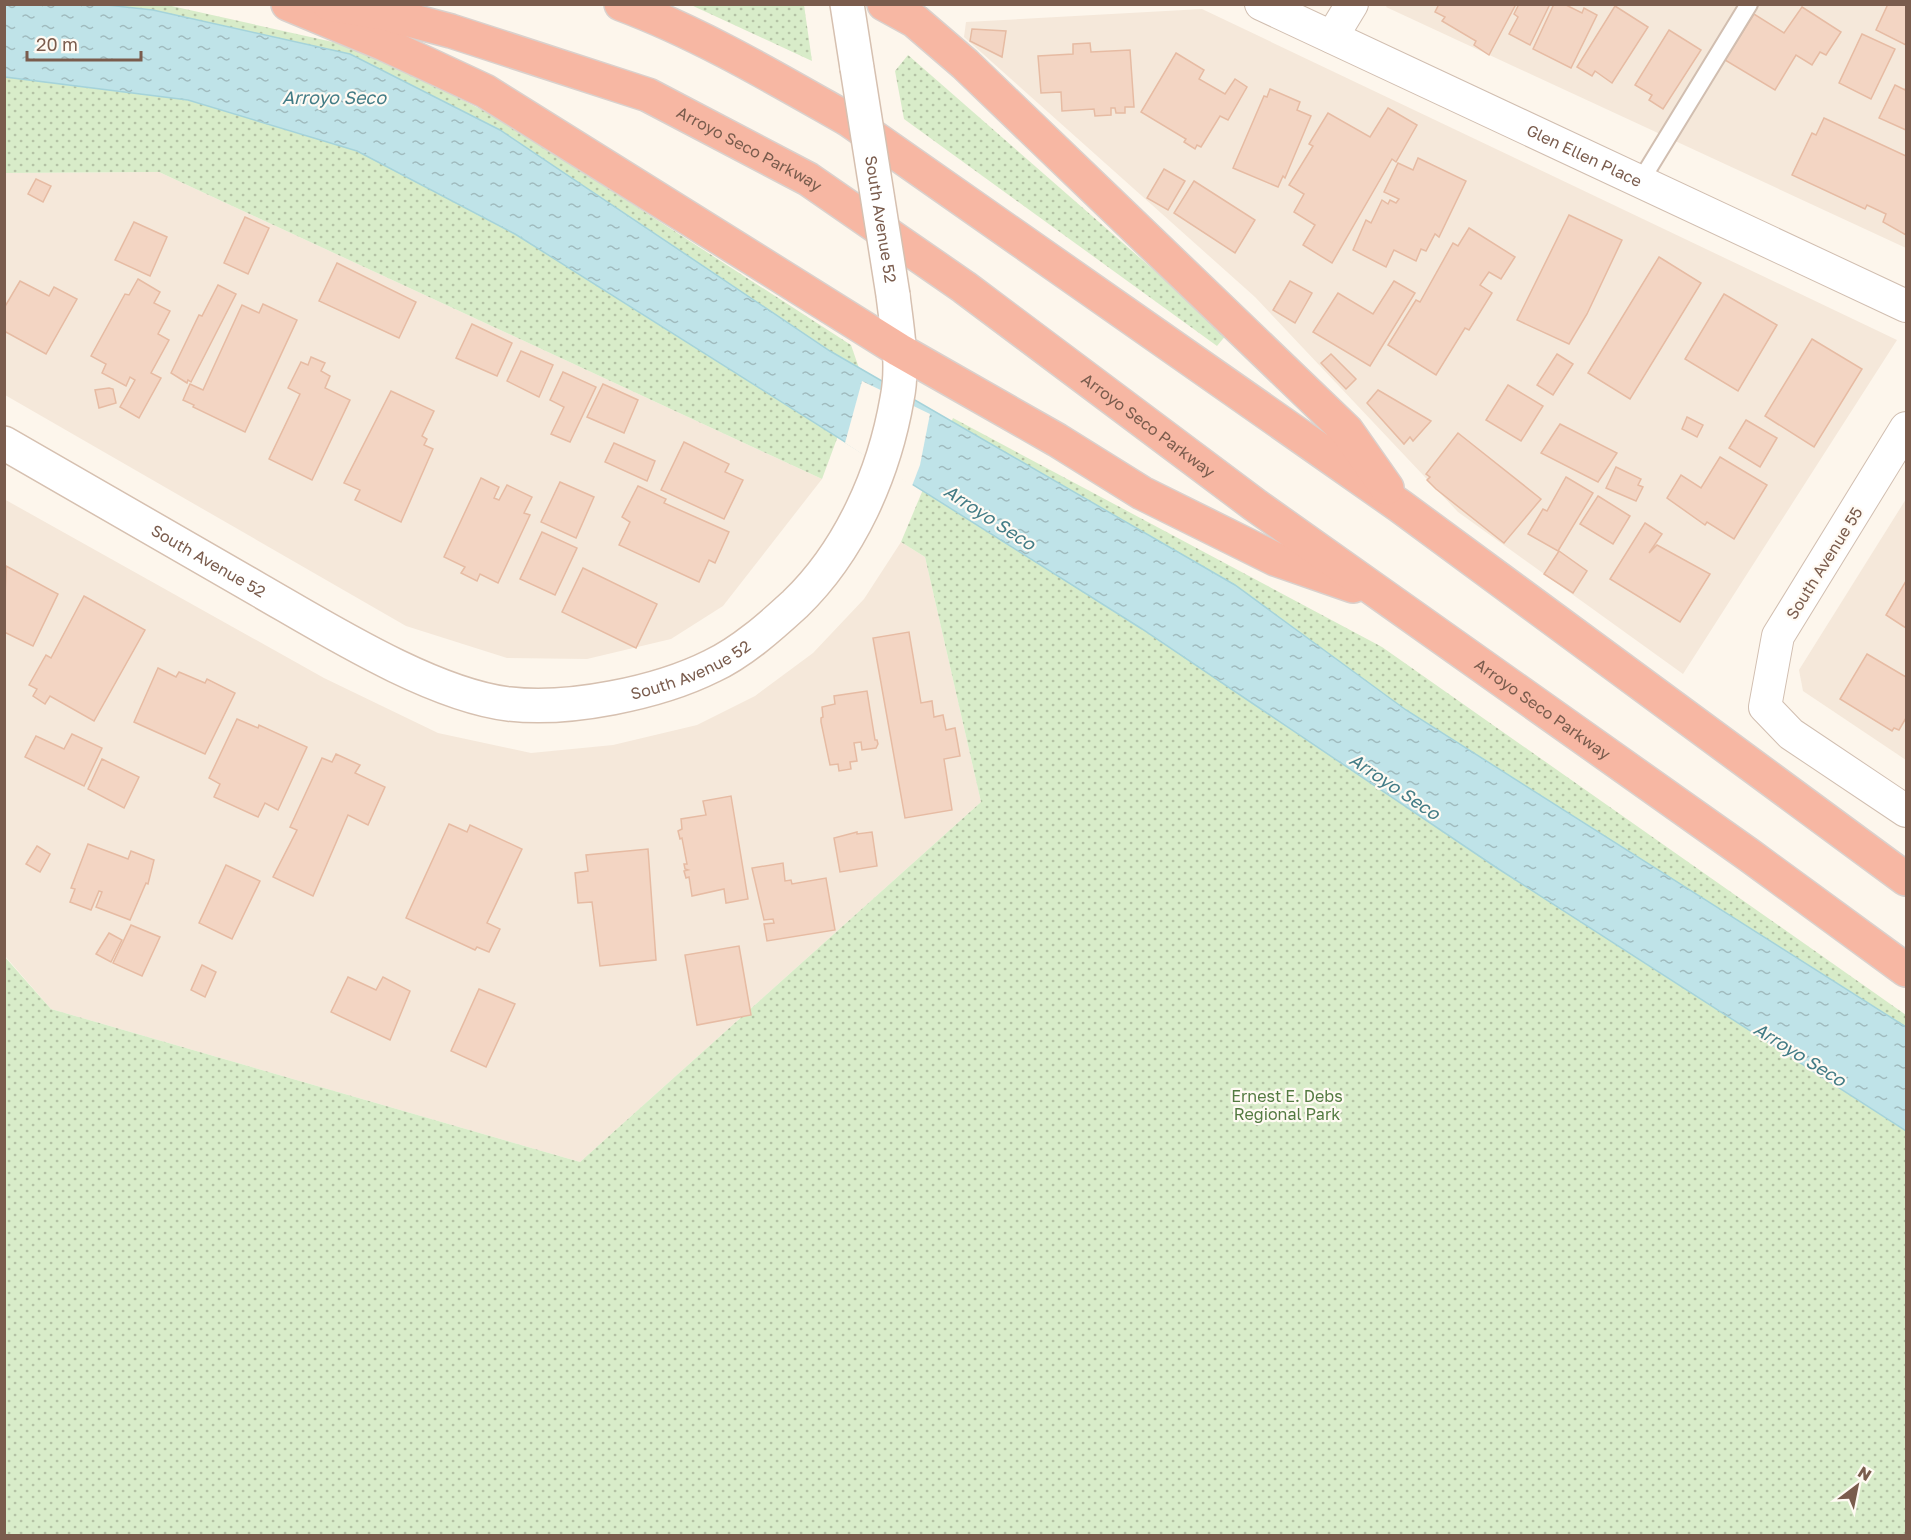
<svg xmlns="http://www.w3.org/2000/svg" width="1911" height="1540" font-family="'Golos Text',sans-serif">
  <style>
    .residential { fill: #f5e8da }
    .grass { fill: url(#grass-dots) }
    .water { fill: url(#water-ripples); stroke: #a5d3da; stroke-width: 1.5 }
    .pier { fill: #fdf6ec }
    .building { fill: #f3d5c3; stroke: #e6bba3; stroke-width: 1.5 }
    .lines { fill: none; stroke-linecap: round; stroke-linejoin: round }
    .lane-casing { stroke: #d1beb0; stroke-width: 20 }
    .street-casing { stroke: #d1beb0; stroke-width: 34 }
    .secondary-casing { stroke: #d6c0b0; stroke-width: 36 }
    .highway-casing { stroke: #dad1cd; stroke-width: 36 }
    .lane { stroke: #fff; stroke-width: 16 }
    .street { stroke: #fff; stroke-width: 32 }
    .secondary { stroke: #fff; stroke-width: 33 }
    .highway { stroke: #f7b7a3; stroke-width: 33 }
    .secondary-bridge-casing { stroke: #d6c0b0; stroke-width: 36; stroke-linecap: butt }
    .secondary-bridge { stroke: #fff; stroke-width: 33 }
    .labels { text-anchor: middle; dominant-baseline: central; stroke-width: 4.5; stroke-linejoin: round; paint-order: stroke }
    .street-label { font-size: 16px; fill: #7a5c4d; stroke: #fffaf3 }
    .park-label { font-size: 16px; fill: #537a41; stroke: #fffaf3 }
    .water-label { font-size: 18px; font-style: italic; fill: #437c86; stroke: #fffaf3 }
  </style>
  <defs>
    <pattern id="grass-dots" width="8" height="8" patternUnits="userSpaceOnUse" patternTransform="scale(1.5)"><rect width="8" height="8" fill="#d8ecc9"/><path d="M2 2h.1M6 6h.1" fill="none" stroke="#b4c2a5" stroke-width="1.8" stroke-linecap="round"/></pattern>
    <pattern id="water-ripples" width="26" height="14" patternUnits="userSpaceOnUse" patternTransform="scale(1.5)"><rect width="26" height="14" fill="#bfe3e8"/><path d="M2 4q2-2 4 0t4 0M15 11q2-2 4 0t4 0" fill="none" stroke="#a0bbbe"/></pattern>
  </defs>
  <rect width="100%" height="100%" fill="#fdf6ec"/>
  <g class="residential">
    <polygon points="1388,4 1906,5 1906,248 1386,7"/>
    <polygon points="1202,9 1897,340 1683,674 1458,512 1255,297 964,37 966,22"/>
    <polygon points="159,172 822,479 723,606 671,639 587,659 507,658 406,626 5,395 5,173"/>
    <polygon points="4,499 324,678 438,733 531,753 613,745 697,725 755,696 813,653 864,599 901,542 925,557 981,802 580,1162 51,1009 5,956"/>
    <polygon points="1906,499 1906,760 1803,691 1799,670"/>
  </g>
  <g class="grass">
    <polygon points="4,5 167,5 360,48 502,120 851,345 861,374 822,479 159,172 5,173"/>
    <polygon points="691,5 804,5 812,61"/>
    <polygon points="908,55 1227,334 1217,346 904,119 895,71"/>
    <polygon points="953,418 1382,647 1906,1015 1906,1535 5,1535 4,956 51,1009 580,1162 981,802 925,557 901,542"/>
  </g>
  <polygon class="water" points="5,5 107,5 153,10 350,54 500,130 830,351 1235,585 1406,710 1906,1027 1906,1131 1497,868 1142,629 515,234 357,151 188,100 5,77"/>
  <polygon class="pier" points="862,381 930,414 920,465 912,486 845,443"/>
  <g class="building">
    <polygon points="1439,4 1516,4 1489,55 1474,45 1476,41 1442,21 1445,17 1435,12"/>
    <polygon points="1519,4 1550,4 1530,45 1509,34 1518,17 1514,14"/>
    <polygon points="1554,4 1564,4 1582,13 1584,8 1597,15 1571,68 1533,49"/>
    <polygon points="1888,4 1906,4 1906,45 1876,30"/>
    <polygon points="1615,6 1648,27 1612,83 1595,71 1592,76 1577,67"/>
    <polygon points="1802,7 1841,32 1826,55 1820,52 1812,65 1796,55 1775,90 1725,60 1754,14 1784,33"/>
    <polygon points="972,29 1006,31 1002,57 970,41"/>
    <polygon points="1669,30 1701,50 1663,109 1649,100 1652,95 1635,85"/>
    <polygon points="1862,34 1895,49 1871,99 1839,83"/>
    <polygon points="1090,43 1091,52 1130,50 1134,107 1125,107 1125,113 1116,113 1115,108 1111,108 1111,115 1095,116 1094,109 1062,111 1061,92 1041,93 1038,56 1073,54 1073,44"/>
    <polygon points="1176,53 1204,70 1199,79 1225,94 1235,79 1247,87 1228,120 1220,116 1201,147 1197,145 1195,149 1184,142 1186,139 1141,112"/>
    <polygon points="1895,85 1905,90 1906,87 1906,130 1879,118"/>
    <polygon points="1270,89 1300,102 1297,110 1311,116 1285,178 1283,176 1278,187 1233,168 1264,96 1267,97"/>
    <polygon points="1388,108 1417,125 1396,162 1392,159 1332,263 1303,245 1315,225 1294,212 1304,194 1289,185 1313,146 1309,144 1328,113 1370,137"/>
    <polygon points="1824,118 1906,156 1906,235 1883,222 1886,214 1867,205 1865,209 1792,175 1812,133 1816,135"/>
    <polygon points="1418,158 1466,181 1439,237 1435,234 1426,251 1421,249 1416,261 1394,250 1386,267 1353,250 1366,220 1371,223 1382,200 1388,204 1390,200 1396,203 1399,199 1384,192 1398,163 1413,170"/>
    <polygon points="1164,169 1185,181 1168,210 1147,198"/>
    <polygon points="36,179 51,186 43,202 28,194"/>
    <polygon points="1194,181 1255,220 1235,253 1174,213"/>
    <polygon points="1569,215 1622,240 1587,314 1569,344 1517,320"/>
    <polygon points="245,217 269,228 248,274 224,263"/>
    <polygon points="134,222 167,237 150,276 115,260"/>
    <polygon points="1469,228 1515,257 1501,279 1489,272 1480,285 1492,293 1469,330 1465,328 1436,375 1388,345 1416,300 1420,302 1453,243 1458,246"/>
    <polygon points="1659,257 1701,283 1630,399 1588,373"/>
    <polygon points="337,263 416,302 399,338 319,301"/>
    <polygon points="138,279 160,292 154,303 170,311 158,334 169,340 151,373 161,378 139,418 120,407 135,380 130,377 126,386 102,373 106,364 91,356 125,294 129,295"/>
    <polygon points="20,281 49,296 54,287 77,299 46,354 4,331 4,308"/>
    <polygon points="1290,281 1312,293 1295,323 1273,310"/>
    <polygon points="1394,281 1415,293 1370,366 1313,332 1338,293 1373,314"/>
    <polygon points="218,285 236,294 191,382 188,380 187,383 171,373 199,315 202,316"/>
    <polygon points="1724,294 1777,325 1738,391 1685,359"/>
    <polygon points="263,304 297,320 245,432 193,407 194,405 183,400 190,384 203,390 242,305 259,313"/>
    <polygon points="472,324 512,343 497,376 456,358"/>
    <polygon points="1812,339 1862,369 1814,447 1765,416"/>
    <polygon points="521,351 553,365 539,397 507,381"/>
    <polygon points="1331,354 1356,379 1346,389 1321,363"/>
    <polygon points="1557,354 1573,364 1553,395 1537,385"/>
    <polygon points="311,357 325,363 321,371 330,376 325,388 350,400 312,480 269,459 300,394 288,388 301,362 308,365"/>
    <polygon points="563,372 596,387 570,442 551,434 564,407 550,400"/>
    <polygon points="603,384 638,400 624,433 587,417"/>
    <polygon points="1508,385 1543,406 1521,441 1486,420"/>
    <polygon points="109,388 113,389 116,403 99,408 95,390"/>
    <polygon points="1378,390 1431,421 1413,441 1410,437 1404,444 1367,403"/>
    <polygon points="391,391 434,411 422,436 427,439 424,445 433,449 401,522 355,500 360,490 344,483"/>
    <polygon points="1687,417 1703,425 1697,437 1682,429"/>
    <polygon points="1746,420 1777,438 1760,467 1729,448"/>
    <polygon points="1560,424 1617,453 1598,482 1541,453"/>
    <polygon points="1458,433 1541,499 1504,543 1436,489 1427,480 1430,477 1426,474"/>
    <polygon points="684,442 729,464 725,472 743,480 724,519 661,490"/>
    <polygon points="614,443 655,461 647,481 605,462"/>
    <polygon points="1720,457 1767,485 1734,539 1707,522 1705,525 1667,498 1681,475 1701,488"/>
    <polygon points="1616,467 1641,479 1638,485 1643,487 1636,501 1606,488"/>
    <polygon points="1566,477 1593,493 1558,551 1528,534 1543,509 1547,511"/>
    <polygon points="481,478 499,487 494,498 499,500 507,485 532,497 524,513 530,515 498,583 480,574 477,581 461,573 465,567 444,557"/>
    <polygon points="560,482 594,497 576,538 541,522"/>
    <polygon points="638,486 666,499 664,503 729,532 715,563 709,560 699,582 619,545 630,522 622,517"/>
    <polygon points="1598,496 1630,516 1613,544 1580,524"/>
    <polygon points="1645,523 1662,534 1649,553 1657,545 1710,574 1680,622 1610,579"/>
    <polygon points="542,532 577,548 555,595 520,579"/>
    <polygon points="1559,551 1587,571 1573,593 1544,574"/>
    <polygon points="6,566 58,594 33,646 4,632"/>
    <polygon points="583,568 657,604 636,648 562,612"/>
    <polygon points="1906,581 1906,628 1886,615"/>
    <polygon points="84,596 145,630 94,721 50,696 45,704 33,696 37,689 29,685 46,655 51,658"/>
    <polygon points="909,632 921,703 932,701 934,717 943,715 946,730 955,728 960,756 944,759 952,810 905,818 873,638"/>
    <polygon points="1867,654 1906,677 1906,718 1899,730 1894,728 1892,731 1840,699"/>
    <polygon points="158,668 176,677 179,672 205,683 207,679 235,693 205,754 134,722"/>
    <polygon points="867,691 875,740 877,740 878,744 876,748 862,750 861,742 854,743 857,761 850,762 851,769 839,771 838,764 830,765 821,722 821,718 823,717 822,707 835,704 834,696"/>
    <polygon points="237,719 258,728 259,725 307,747 278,810 265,803 258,817 214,797 220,784 209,778"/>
    <polygon points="72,734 102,748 84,786 25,757 36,736 64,749"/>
    <polygon points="336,754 360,765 355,773 385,787 368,825 348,815 313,896 273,877 297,830 290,827 322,758 332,762"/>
    <polygon points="102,759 139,777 124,808 88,789"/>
    <polygon points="731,796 748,899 726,903 724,889 692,896 689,877 686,878 684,871 688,870 685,869 684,864 687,864 682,838 680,839 678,831 682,829 681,819 706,815 703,801"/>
    <polygon points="449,824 467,832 470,825 522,849 487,923 500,929 489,952 477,947 475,950 406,918"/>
    <polygon points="857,832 857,834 872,832 877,866 840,872 834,838"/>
    <polygon points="88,844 128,859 131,851 154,860 148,884 146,883 130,920 96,907 102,892 99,891 91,910 70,902 75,889 71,888"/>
    <polygon points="37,846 50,854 40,872 26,864"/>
    <polygon points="648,849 656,960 600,966 592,902 578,903 575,873 588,871 586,855"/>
    <polygon points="783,863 785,881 791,880 792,884 826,878 835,930 767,941 764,924 774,923 773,919 764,920 752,868"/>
    <polygon points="226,865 260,881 232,939 199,923"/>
    <polygon points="131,925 160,937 142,976 113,963"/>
    <polygon points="109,933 122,940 111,962 96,954"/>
    <polygon points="739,946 751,1015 697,1025 685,955"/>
    <polygon points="202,965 216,972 205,997 191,990"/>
    <polygon points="348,977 376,990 383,977 410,991 390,1040 331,1012"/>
    <polygon points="479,989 515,1004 486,1067 451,1051"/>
  </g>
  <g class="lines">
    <g class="lane-casing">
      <polyline id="lane" points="1640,182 1749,4"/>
    </g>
    <g class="street-casing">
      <g id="street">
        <path id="s1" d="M1261,4L1906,306"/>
        <polyline points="1332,37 1352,4"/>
        <polyline points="1906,428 1778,636 1765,707 1791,734 1906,811"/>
      </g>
    </g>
    <g class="secondary-casing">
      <g id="secondary">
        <polyline points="847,4 857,68"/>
        <path id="s2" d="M4,443C89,492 174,541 259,590C327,629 432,695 509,704C569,711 658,693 712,666C742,652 771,626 795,604C850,551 884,474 897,399C904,365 897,329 893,295"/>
      </g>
    </g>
    <g class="highway-casing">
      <g id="highway">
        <polyline points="288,4 382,43 485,91 899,350 1057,440 1142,493 1275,559 1353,586"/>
        <path id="s3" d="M329,4L383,13L451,31L648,95L808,179L964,287L1255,505L1749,855L1906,970"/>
        <path d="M621,4C701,34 775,78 849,120L1400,506L1906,879"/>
        <polyline points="884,4 915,21 965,64 1347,431 1387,488"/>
      </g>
    </g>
    <use href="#lane" class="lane"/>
    <use href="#street" class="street"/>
    <use href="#secondary" class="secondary"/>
    <use href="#highway" class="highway"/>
    <g class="secondary-bridge-casing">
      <g id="secondary-bridge">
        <path id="s4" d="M857,68L893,295"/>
      </g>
    </g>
    <use href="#secondary-bridge" class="secondary-bridge"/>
  </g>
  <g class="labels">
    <g class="street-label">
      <text stroke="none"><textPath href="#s3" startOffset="447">Arroyo Seco Parkway</textPath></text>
      <text stroke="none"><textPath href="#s1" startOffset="357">Glen Ellen Place</textPath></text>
      <text stroke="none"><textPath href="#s4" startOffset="153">South Avenue 52</textPath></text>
      <text stroke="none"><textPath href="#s3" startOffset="933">Arroyo Seco Parkway</textPath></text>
      <text stroke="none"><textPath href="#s2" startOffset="236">South Avenue 52</textPath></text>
      <text transform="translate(1824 563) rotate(-58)">South Avenue 55</text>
      <text stroke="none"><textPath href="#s2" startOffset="758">South Avenue 52</textPath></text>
      <text stroke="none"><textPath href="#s3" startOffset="1419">Arroyo Seco Parkway</textPath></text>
    </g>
    <g class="park-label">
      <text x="1287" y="1096">Ernest E. Debs<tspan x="1287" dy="18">Regional Park</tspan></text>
    </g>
    <g class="water-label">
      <text x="334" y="97">Arroyo Seco</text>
      <text transform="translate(990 517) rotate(33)">Arroyo Seco</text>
      <text transform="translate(1395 786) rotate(34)">Arroyo Seco</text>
      <text transform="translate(1800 1054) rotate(32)">Arroyo Seco</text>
    </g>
  </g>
  <rect width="1911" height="1540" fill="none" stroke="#7a5c4d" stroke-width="12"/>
  <g transform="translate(1857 1486) rotate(32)" stroke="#fffaf3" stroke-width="4.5" paint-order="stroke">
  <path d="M0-4.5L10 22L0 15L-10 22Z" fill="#7a5c4d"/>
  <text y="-9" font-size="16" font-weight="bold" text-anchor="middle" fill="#7a5c4d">N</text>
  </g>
  <path d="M27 51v9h114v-9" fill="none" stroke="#7a5c4d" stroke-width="3"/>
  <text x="36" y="51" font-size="18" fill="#7a5c4d" stroke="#fffaf3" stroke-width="4.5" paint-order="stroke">20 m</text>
</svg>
